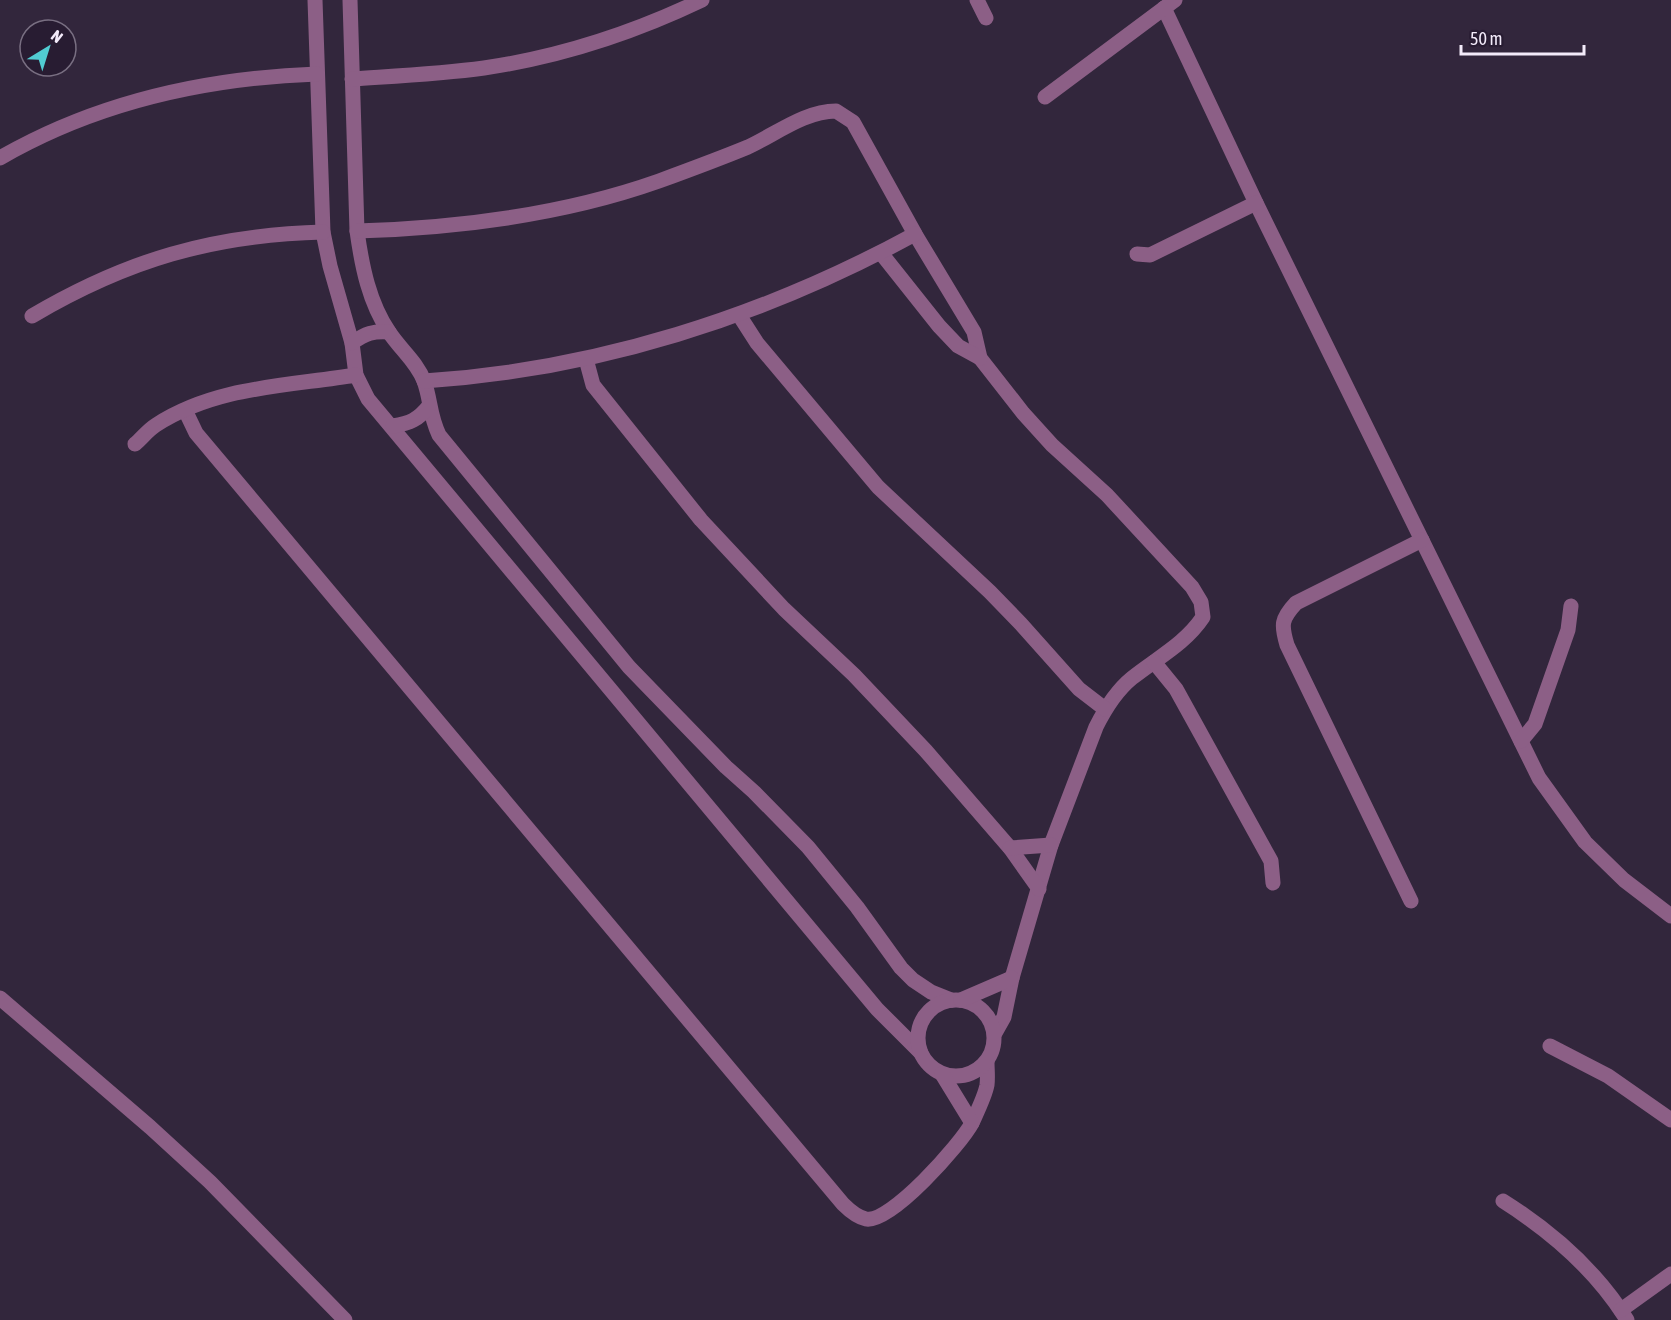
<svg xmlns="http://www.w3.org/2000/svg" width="1671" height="1320" font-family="'Asap Condensed',sans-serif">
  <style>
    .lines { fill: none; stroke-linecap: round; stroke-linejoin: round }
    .street { stroke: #8c5f86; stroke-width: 15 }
  </style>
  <rect width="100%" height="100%" fill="#32263c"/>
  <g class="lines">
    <g class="street">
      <polyline points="315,0 323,232 330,266 352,343 356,375 368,399 877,1009 921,1053"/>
      <path d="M350,0L357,231C362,267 369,302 389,332C400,349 417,362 424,381C431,400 429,414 439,435L629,667L726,767L754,792L808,847L857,907L901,968L913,980L931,992L951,1000"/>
      <polyline points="977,0 986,18"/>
      <polyline points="1164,8 1256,203 1539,778 1585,842 1624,880 1671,916"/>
      <path d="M352,79C396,76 440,74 484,68C559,57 633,33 702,0"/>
      <polyline points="1045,97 1175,0"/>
      <path d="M0,158C97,102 206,78 317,74"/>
      <path d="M357,231C459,228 563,215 659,181C689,170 719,159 748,147C776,134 805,111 836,111L853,122L915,234L974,332L980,358L1023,413L1052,445L1107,495L1192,587L1201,602L1203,617C1185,644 1157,658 1132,678C1116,691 1105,709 1096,727L1051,845L1012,978L1004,1017L995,1033"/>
      <polyline points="881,253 939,326 958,346 980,358"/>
      <polyline points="1137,254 1150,255 1256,203"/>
      <polyline points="739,315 757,343 878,487 990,592 1021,624 1079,689 1105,709"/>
      <path d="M32,316C127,260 212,235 323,232"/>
      <path d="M352,343C366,333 373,331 389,332"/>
      <polyline points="586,359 593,385 701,520 784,609 854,675 926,751 1010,848 1039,889"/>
      <path d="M424,381C596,370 763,317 915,234"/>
      <path d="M185,410L196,433L843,1204C850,1211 857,1217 866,1219C890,1224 961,1144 972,1123C977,1112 985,1096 987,1085C988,1077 987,1069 987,1062"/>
      <path d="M393,426C410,423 418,420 429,406"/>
      <path d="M135,444C142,438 148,430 156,425C216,386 289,386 356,375"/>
      <polyline points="1154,662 1176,689 1271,861 1273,883"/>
      <polyline points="1521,741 1535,724 1568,630 1571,606"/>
      <polyline points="1010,848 1051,845"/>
      <path d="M1411,901L1287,645C1281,625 1281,619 1296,603L1422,540"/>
      <polyline points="0,998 150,1127 210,1182 345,1320"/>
      <circle cx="956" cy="1038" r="38"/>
      <polyline points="961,1000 1012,978"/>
      <polyline points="1550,1046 1608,1076 1671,1120"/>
      <polyline points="942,1074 972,1123"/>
      <path d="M1503,1201C1552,1232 1596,1270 1627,1320"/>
      <polyline points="1621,1310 1671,1274"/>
    </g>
  </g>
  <g transform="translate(48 48) rotate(38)"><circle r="28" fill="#281c32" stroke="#796f82" stroke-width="1.5"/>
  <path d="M0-4.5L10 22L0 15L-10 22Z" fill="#51ccd2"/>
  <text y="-9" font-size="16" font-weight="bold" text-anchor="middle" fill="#f3ebfa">N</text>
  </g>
  <path d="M1461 45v9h123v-9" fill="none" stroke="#f3ebfa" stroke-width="3"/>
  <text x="1470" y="45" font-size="18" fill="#f3ebfa" stroke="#281c32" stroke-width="4.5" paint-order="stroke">50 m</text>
</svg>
